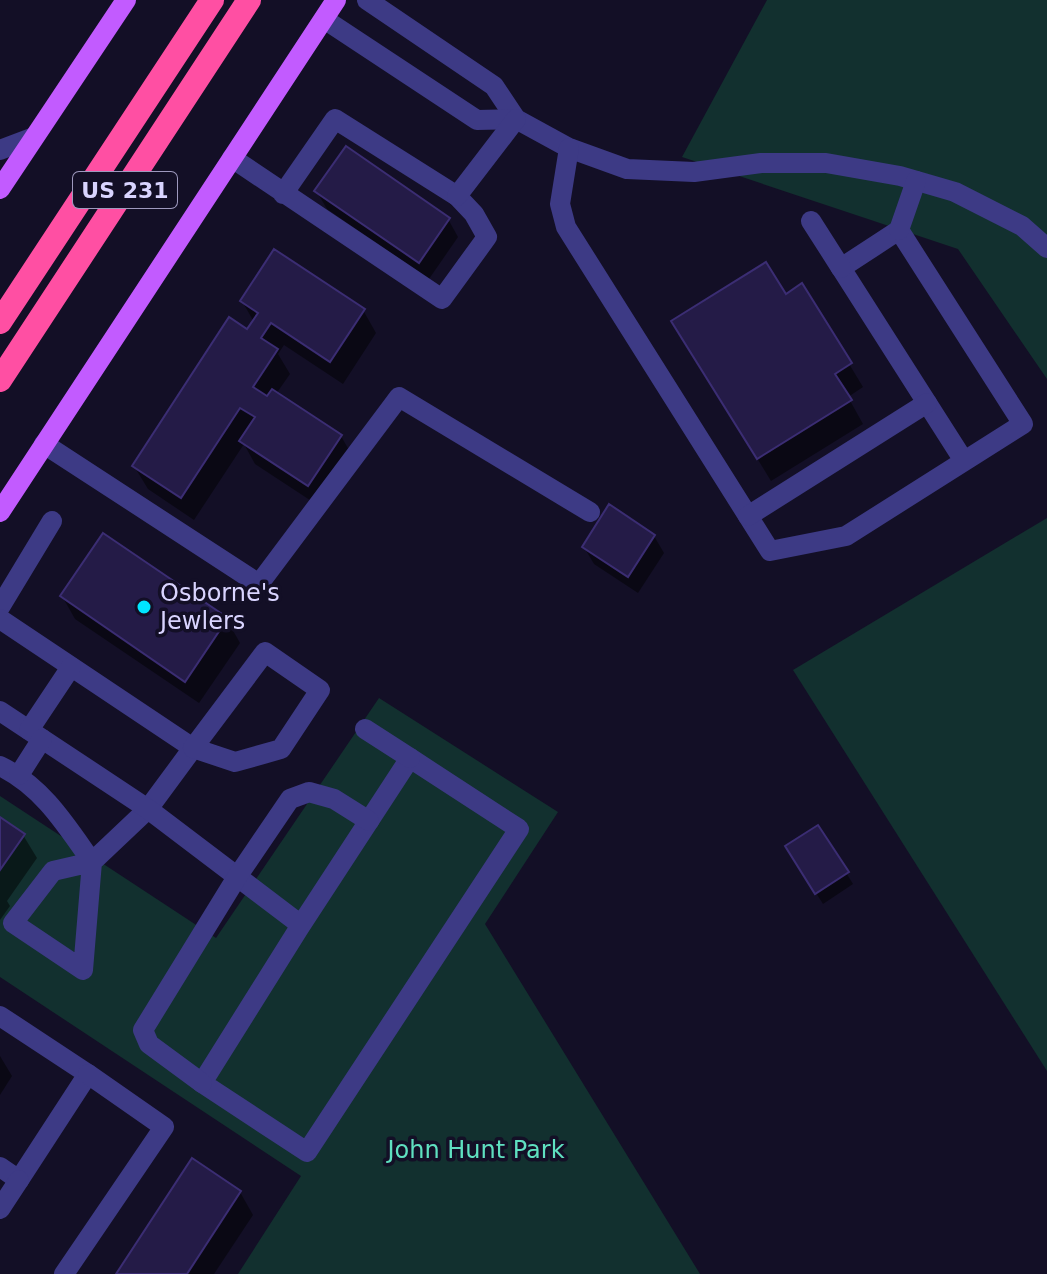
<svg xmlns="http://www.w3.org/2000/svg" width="1047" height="1274" font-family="'DejaVu Sans',sans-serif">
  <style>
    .green { fill: #12302f }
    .shadow { fill: #0007 }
    .building { fill: #241b47; stroke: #3b2d73; stroke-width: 2 }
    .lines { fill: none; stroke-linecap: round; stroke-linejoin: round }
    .minor { stroke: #3d3a85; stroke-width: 20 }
    .major { stroke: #c25bff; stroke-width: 20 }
    .highway { stroke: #ff4fa3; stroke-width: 24 }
    .poi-dot { fill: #00e5ff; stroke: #130f26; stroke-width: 3 }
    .labels { text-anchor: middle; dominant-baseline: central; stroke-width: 7; stroke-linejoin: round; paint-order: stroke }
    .shield { fill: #130f26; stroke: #9e99be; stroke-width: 2 }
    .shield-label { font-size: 22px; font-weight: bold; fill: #d9d4ff }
    .poi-label { font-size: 24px; fill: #d9d4ff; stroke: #130f26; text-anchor: start }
    .park-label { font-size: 24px; fill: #5fe0c0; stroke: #130f26 }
  </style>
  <rect width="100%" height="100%" fill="#130f26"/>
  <g class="green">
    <polygon points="767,0 1047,0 1047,379 958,249 682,157"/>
    <polygon points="1047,518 1047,1071 793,670"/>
    <polygon points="379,698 558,812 485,924 700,1274 238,1274 301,1176 0,977 0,796 216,938"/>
  </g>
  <g class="shadow">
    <polygon points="317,192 448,219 458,237 429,279 327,209"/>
    <polygon points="802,286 863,387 848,397 863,424 771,481 687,344"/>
    <polygon points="242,301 363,310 376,333 343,384 284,345 278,354 290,374 276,394 341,436 354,459 322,508 255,464 244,444 194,520 148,489 134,466 248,332 254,322"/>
    <polygon points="654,536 664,553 638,593 594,564 584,547"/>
    <polygon points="62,596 227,620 240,643 199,703 75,619"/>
    <polygon points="0,819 23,835 37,858 7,901 10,906 0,920"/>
    <polygon points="818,827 853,884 823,904 787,847"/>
    <polygon points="0,1056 12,1076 0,1095"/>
    <polygon points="240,1192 253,1215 214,1274 118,1274"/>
  </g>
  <g class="building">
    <polygon points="346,146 450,218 419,263 314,191"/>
    <polygon points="274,249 365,309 330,362 271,323 261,338 278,349 253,387 267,396 272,389 342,435 308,486 239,441 255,417 240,408 181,498 132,466 229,317 247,329 258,313 240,301"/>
    <polygon points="766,262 786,294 802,283 852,363 835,374 852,400 757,459 671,321"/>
    <polygon points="609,504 655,535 628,577 582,547"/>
    <polygon points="103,533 228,618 185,682 60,596"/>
    <polygon points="0,817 25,834 0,870"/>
    <polygon points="818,825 849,872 815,894 785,846"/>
    <polygon points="192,1158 241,1191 187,1274 116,1274"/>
  </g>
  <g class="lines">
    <g class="minor">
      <polyline points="367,0 494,86 516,119 569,148 627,169 694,172 761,163 826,163 900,176 955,192 1022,226 1047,248"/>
      <polyline points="324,19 477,120 516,119"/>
      <polyline points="569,148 560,204 566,227 770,551 846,536 1023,424 899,230 841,268 964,461"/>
      <polyline points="0,150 34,137"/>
      <polyline points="232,158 442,299 487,237 474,214 457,196 335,119 283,194"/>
      <polyline points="457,196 516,119"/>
      <polyline points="811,221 841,268"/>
      <polyline points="899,230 916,181"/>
      <polyline points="44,444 259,584 399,397 590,512"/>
      <polyline points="748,516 927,403"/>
      <polyline points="0,607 52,521"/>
      <path d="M0,619L193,748L148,809L92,862L53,871L13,923L83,970L92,862C66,825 42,786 0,766"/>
      <polygon points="265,652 320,690 281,749 235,762 193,748"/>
      <polyline points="0,711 148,809 301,925 202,1083 307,1152 519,829 410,758 301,925"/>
      <polyline points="365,729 410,758"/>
      <polyline points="29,730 71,667"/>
      <polyline points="19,775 42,739"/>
      <polyline points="0,1016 88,1074 19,1180 0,1167"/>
      <polyline points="202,1083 149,1044 143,1030 237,877 290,799 309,792 334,799 369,821"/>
      <polyline points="0,1209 19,1180"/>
      <polyline points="64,1274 164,1127 88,1074"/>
    </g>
    <g class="major">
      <polyline points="0,189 126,0"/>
      <polyline points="0,512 336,0"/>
    </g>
    <g class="highway">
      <polyline points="0,322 212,0"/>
      <polyline points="0,380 249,0"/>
    </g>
  </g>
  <circle class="poi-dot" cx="144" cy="607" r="8"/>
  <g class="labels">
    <rect class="shield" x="73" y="172" width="104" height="36" rx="6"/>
    <g class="shield-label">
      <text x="125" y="190">US 231</text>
    </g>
    <g class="poi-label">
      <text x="160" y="593">Osborne's<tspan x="160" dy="28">Jewlers</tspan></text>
    </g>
    <g class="park-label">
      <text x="476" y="1150">John Hunt Park</text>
    </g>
  </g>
</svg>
